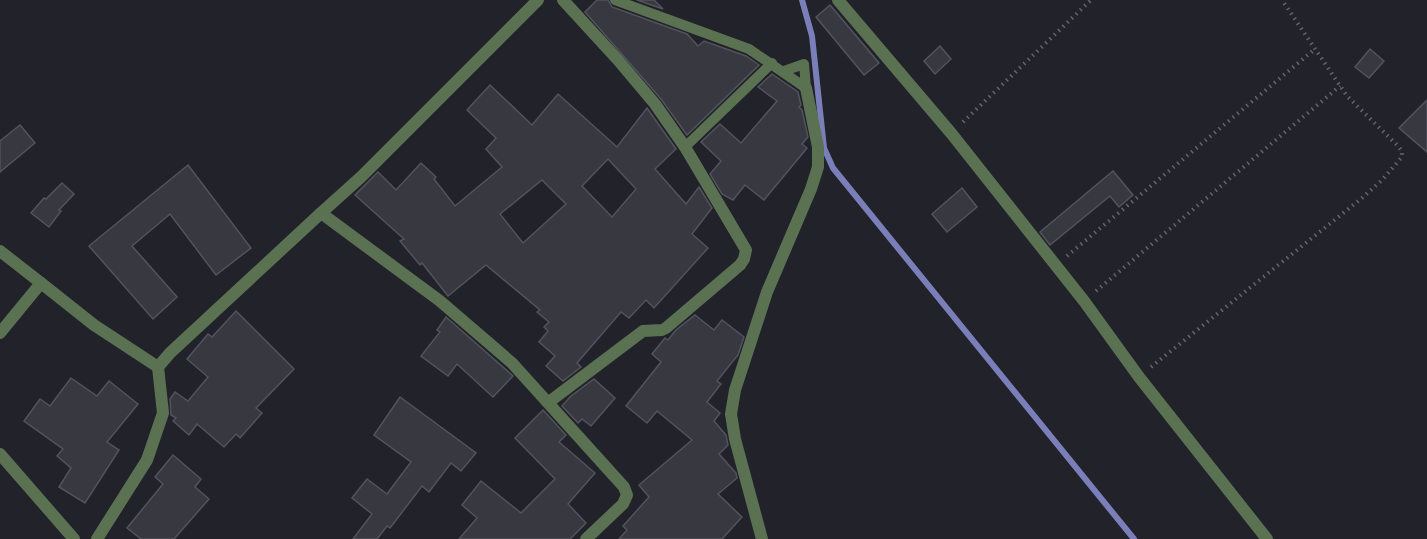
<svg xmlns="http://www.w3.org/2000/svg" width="1427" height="539" font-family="'Golos Text',sans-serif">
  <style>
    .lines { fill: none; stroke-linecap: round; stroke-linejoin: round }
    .stream { stroke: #7b7fb9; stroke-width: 6 }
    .building { fill: #373840; stroke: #52535c; stroke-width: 1.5; fill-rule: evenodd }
    .path { stroke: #64656c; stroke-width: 4; stroke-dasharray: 1.5 4.5; stroke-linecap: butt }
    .lane { stroke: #5a7252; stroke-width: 10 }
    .street { stroke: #5a7252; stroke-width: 12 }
  </style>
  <rect width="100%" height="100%" fill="#21222a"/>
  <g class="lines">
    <polyline class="stream" points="802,0 812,36 824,148 833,168 1134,539"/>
  </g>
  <g class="building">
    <polygon points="597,0 608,0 612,7 687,34 698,46 704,41 746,56 759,65 687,135 661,99 585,12"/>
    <polygon points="637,0 654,0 663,9"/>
    <polygon points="830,5 879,63 864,75 816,17"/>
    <polygon points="940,46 951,59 935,74 924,61"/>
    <polygon points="1370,49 1384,61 1369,78 1355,67"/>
    <polygon points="772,74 798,92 801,105 799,107 802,110 808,137 802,144 807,148 764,200 745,185 733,200 722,194 710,174 721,161 701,142 720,124 741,143 777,101 758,87"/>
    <path d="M490,85L532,125L558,94L617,147L647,108L676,149L655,169L686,204L699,187L712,208L692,234L708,248L654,308L646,300L629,318L621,312L577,363L581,367L563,381L546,366L555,356L539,342L548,331L544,327L549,322L537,312L540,310L486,265L448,296L422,263L420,265L400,241L404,239L355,195L378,172L396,190L421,163L436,177L434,179L455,206L502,167L486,149L496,138L467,110ZM608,159L636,189L612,217L582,186ZM542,180L566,204L523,243L500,214Z"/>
    <polygon points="1427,100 1427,152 1399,128"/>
    <polygon points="20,125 35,143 0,172 0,141"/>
    <polygon points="188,165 251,248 216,275 170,214 132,246 177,297 153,319 89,246"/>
    <polygon points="1113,171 1133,195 1119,207 1110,196 1050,245 1040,232"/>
    <polygon points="62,183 74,194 59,210 61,211 49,227 31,213 44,198 46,199"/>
    <polygon points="962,188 977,207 947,232 932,214"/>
    <polygon points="236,311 294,369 256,408 262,413 240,438 236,434 224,447 197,424 189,435 173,421 176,418 171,415 170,399 175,392 188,401 208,377 187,359 208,334 212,337"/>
    <polygon points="695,315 714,330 722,320 744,337 738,355 717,381 721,384 707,402 720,413 714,421 726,435 728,445 719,454 736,473 737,478 718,494 742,517 722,539 619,539 627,530 623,526 649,497 639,485 692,440 657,411 647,423 626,406 661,362 652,354 665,338 668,340 676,330"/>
    <polygon points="446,317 513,376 493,397 457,364 448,376 421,356 440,332 437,330"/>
    <polygon points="71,378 97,396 109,381 138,404 107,442 119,450 85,503 59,487 71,468 57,456 63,449 24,421 40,399 50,406"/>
    <polygon points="594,379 615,398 591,426 582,419 578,423 562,406 571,396"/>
    <polygon points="400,397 476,453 461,471 451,463 429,492 422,486 390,528 387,526 377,539 353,539 372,514 352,498 367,479 387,494 411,462 374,435"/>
    <polygon points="543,410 566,435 559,442 595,473 568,504 586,523 570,539 459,539 477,518 462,505 481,481 521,513 555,479 515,438"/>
    <polygon points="173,455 201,479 195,487 209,499 174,539 141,539 127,528 163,484 155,477"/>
  </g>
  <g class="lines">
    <g class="path">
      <polyline points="963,122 1091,0"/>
      <polyline points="1067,256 1315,49"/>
      <polyline points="1096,291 1340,86"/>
      <polyline points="1151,367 1362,198 1382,180 1402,157 1402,151 1397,145 1347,96 1282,0"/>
    </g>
    <g class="lane">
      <polyline points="615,0 749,49 806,88"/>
      <polyline points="784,71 804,64 806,88"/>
      <polyline points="685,147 772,63"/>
    </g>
    <g class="street">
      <polyline points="838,0 951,133 1084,301 1139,377 1267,539"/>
      <polyline points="321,213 361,177 538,0"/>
      <polyline points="0,251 41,283"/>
      <polyline points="0,333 41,283 94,325 158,367 170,353 321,213 440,301 512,363 624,487 627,495 623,504 586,539"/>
      <polyline points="549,402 643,331 662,330 666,328 740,265 744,259 746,250 685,147 655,104 618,60 563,0"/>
      <polyline points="0,454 74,539"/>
      <polyline points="97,539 147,460 163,413 158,367"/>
      <polyline points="762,539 735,439 731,414 735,390 767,292 811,189 818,167 818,147 806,88"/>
    </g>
  </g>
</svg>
